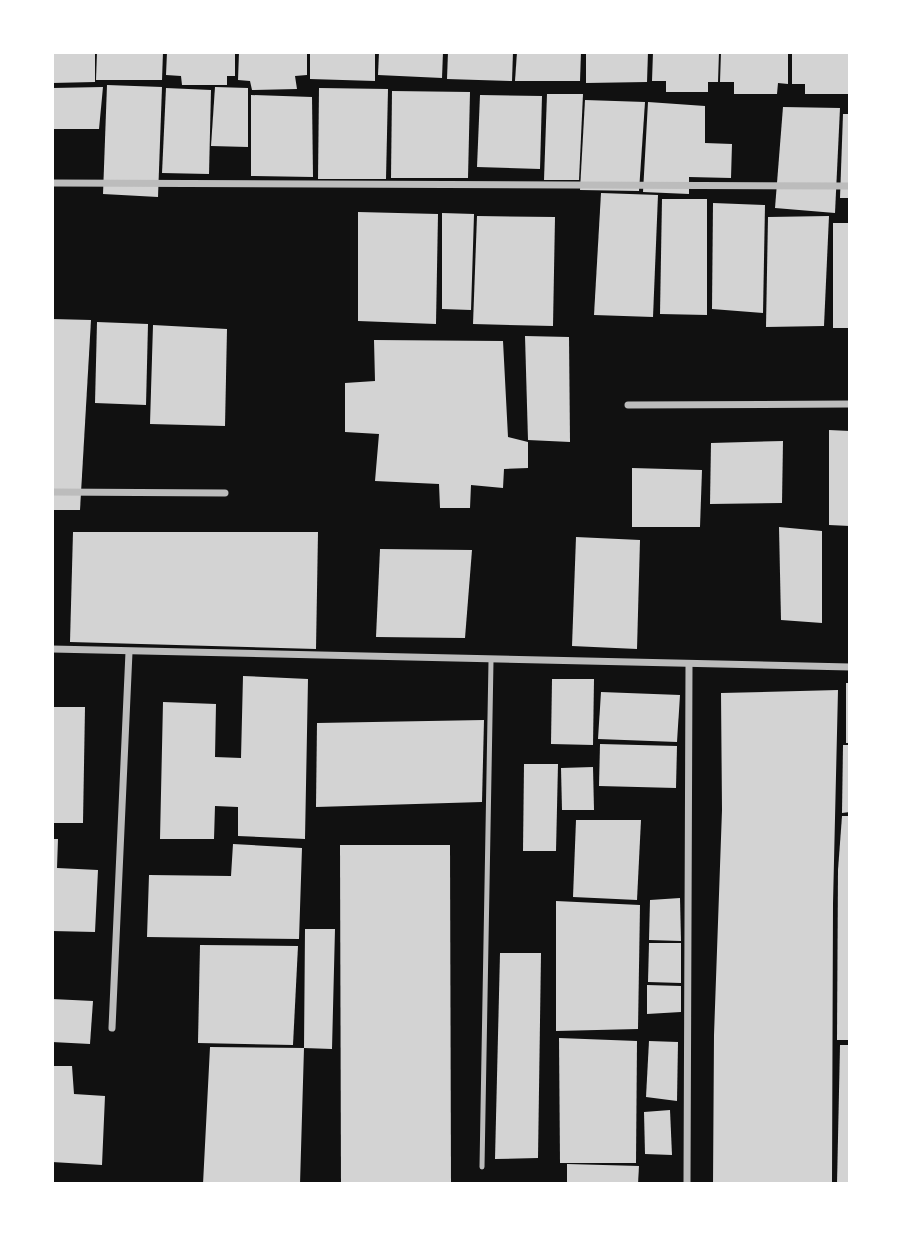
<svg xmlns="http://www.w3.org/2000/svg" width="902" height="1236" font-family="Karla,sans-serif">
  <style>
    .building { fill: #d3d3d3 }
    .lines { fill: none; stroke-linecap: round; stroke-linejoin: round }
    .service { stroke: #bcbcbc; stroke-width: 5 }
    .minor { stroke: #bcbcbc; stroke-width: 7 }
  </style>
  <rect width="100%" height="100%" fill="#111"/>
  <g class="building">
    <polygon points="52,52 95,52 95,82 52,83"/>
    <polygon points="97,52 163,52 162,80 96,80"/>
    <polygon points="167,52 235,52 235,76 227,76 227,85 182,85 181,76 166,75"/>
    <polygon points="239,52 307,52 307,75 295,76 297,89 252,90 250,81 238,80"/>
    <polygon points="310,52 375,52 375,81 310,79"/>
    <polygon points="379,52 443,52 442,78 378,75"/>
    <polygon points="448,52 513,52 512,81 447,79"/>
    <polygon points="517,52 581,52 580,81 515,81"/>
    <polygon points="586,52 648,52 647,82 586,83"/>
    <polygon points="653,52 719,52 718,82 708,82 708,92 666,92 666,81 652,81"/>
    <polygon points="721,52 788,52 788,84 778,83 777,94 734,94 734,82 720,82"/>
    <polygon points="792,52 850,52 848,94 805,94 805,84 792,84"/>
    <polygon points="107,85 162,87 158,197 103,194"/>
    <polygon points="103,87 99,129 52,129 52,88"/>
    <polygon points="215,87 248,88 248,147 211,146"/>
    <polygon points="166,88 211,90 209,174 162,173"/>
    <polygon points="319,88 388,89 386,179 318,179"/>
    <polygon points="392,91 470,92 468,178 391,178"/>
    <polygon points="547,94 583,94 579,180 544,180"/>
    <polygon points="251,95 312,97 313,177 251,176"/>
    <polygon points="480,95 542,96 540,169 477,167"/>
    <polygon points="585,100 645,102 639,191 580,190"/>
    <polygon points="648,102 705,106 705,143 732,144 731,178 689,177 689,194 643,192"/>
    <polygon points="783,107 840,108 835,213 775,208"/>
    <polygon points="843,114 850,114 850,198 840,198"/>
    <polygon points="601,193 658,195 653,317 594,315"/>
    <polygon points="662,199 707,199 707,315 660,314"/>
    <polygon points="713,203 765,205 763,313 712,309"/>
    <polygon points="358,212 438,214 436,324 358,321"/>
    <polygon points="442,213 474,214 471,310 442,309"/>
    <polygon points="477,216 555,217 553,326 473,324"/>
    <polygon points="829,216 824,326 766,327 768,217"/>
    <rect x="833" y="223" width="17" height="105"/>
    <polygon points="52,319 91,320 80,510 52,510"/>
    <polygon points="97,322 148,324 146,405 95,403"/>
    <polygon points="153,325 227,329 225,426 150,424"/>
    <polygon points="525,336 569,337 570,442 528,440"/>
    <polygon points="374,340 503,341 508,437 528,442 528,468 504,469 503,488 471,485 470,508 440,508 439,484 375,481 379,434 345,432 345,383 375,381"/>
    <polygon points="829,430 850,431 850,526 829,525"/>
    <polygon points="783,441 782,503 710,504 711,443"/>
    <polygon points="632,468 702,470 700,527 632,527"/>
    <polygon points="779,527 822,531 822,623 781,620"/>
    <polygon points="73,532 318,532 316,649 70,642"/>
    <polygon points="576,537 640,540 637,649 572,646"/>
    <polygon points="380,549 472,550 465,638 376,637"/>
    <polygon points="243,676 308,679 305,839 238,836 238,807 215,806 214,839 160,839 163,702 216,704 215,757 241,758"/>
    <polygon points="552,679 594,679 593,745 551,744"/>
    <rect x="846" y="683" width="4" height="60"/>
    <polygon points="838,690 833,904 832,1184 713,1184 714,1035 722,810 721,693"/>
    <polygon points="601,692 680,695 677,742 598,739"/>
    <polygon points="52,707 85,707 83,823 52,823"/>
    <polygon points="484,720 482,802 316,807 317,723"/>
    <polygon points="600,744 677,746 676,788 599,786"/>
    <polygon points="843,745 850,745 850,812 842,813"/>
    <polygon points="524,764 558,764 556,851 523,851"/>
    <polygon points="593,767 594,810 562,810 561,768"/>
    <polygon points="842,816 850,816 850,1040 837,1040 838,870"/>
    <polygon points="576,820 641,820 637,900 573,897"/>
    <polygon points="52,839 58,839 57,868 98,870 95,932 52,931"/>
    <polygon points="233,844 302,848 299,939 147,937 149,875 231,876"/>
    <polygon points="340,845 450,845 451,1184 341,1184"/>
    <polygon points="680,898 681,941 649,940 650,900"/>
    <polygon points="556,901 640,905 638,1029 556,1031"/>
    <polygon points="305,929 335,929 332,1049 304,1048 300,1184 203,1184 210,1047 304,1048"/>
    <polygon points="649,943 681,943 681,983 648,982"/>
    <polygon points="200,945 298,946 293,1045 198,1043"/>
    <polygon points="500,953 541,953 538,1158 495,1159"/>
    <polygon points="647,985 681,986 681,1012 647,1014"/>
    <polygon points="52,999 93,1001 90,1044 52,1042"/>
    <polygon points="559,1038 637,1041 636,1163 560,1163"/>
    <polygon points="649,1041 678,1042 677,1101 646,1097"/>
    <polygon points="840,1045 850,1045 850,1184 837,1184"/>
    <polygon points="52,1066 72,1066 74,1094 105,1096 102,1165 52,1162"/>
    <polygon points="670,1110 672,1155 645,1154 644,1112"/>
    <polygon points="567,1164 639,1166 638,1184 567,1184"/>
  </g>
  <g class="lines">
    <polyline class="service" points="482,1167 491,661"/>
    <g class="minor">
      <polyline points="52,183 850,186"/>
      <polyline points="628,405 850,404"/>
      <polyline points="52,492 225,493"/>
      <polyline points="52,649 850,667"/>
      <polyline points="112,1028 129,652"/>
      <polyline points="687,1184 689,665"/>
    </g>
  </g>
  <rect width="902" height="1236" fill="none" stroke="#ffffff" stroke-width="108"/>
</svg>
